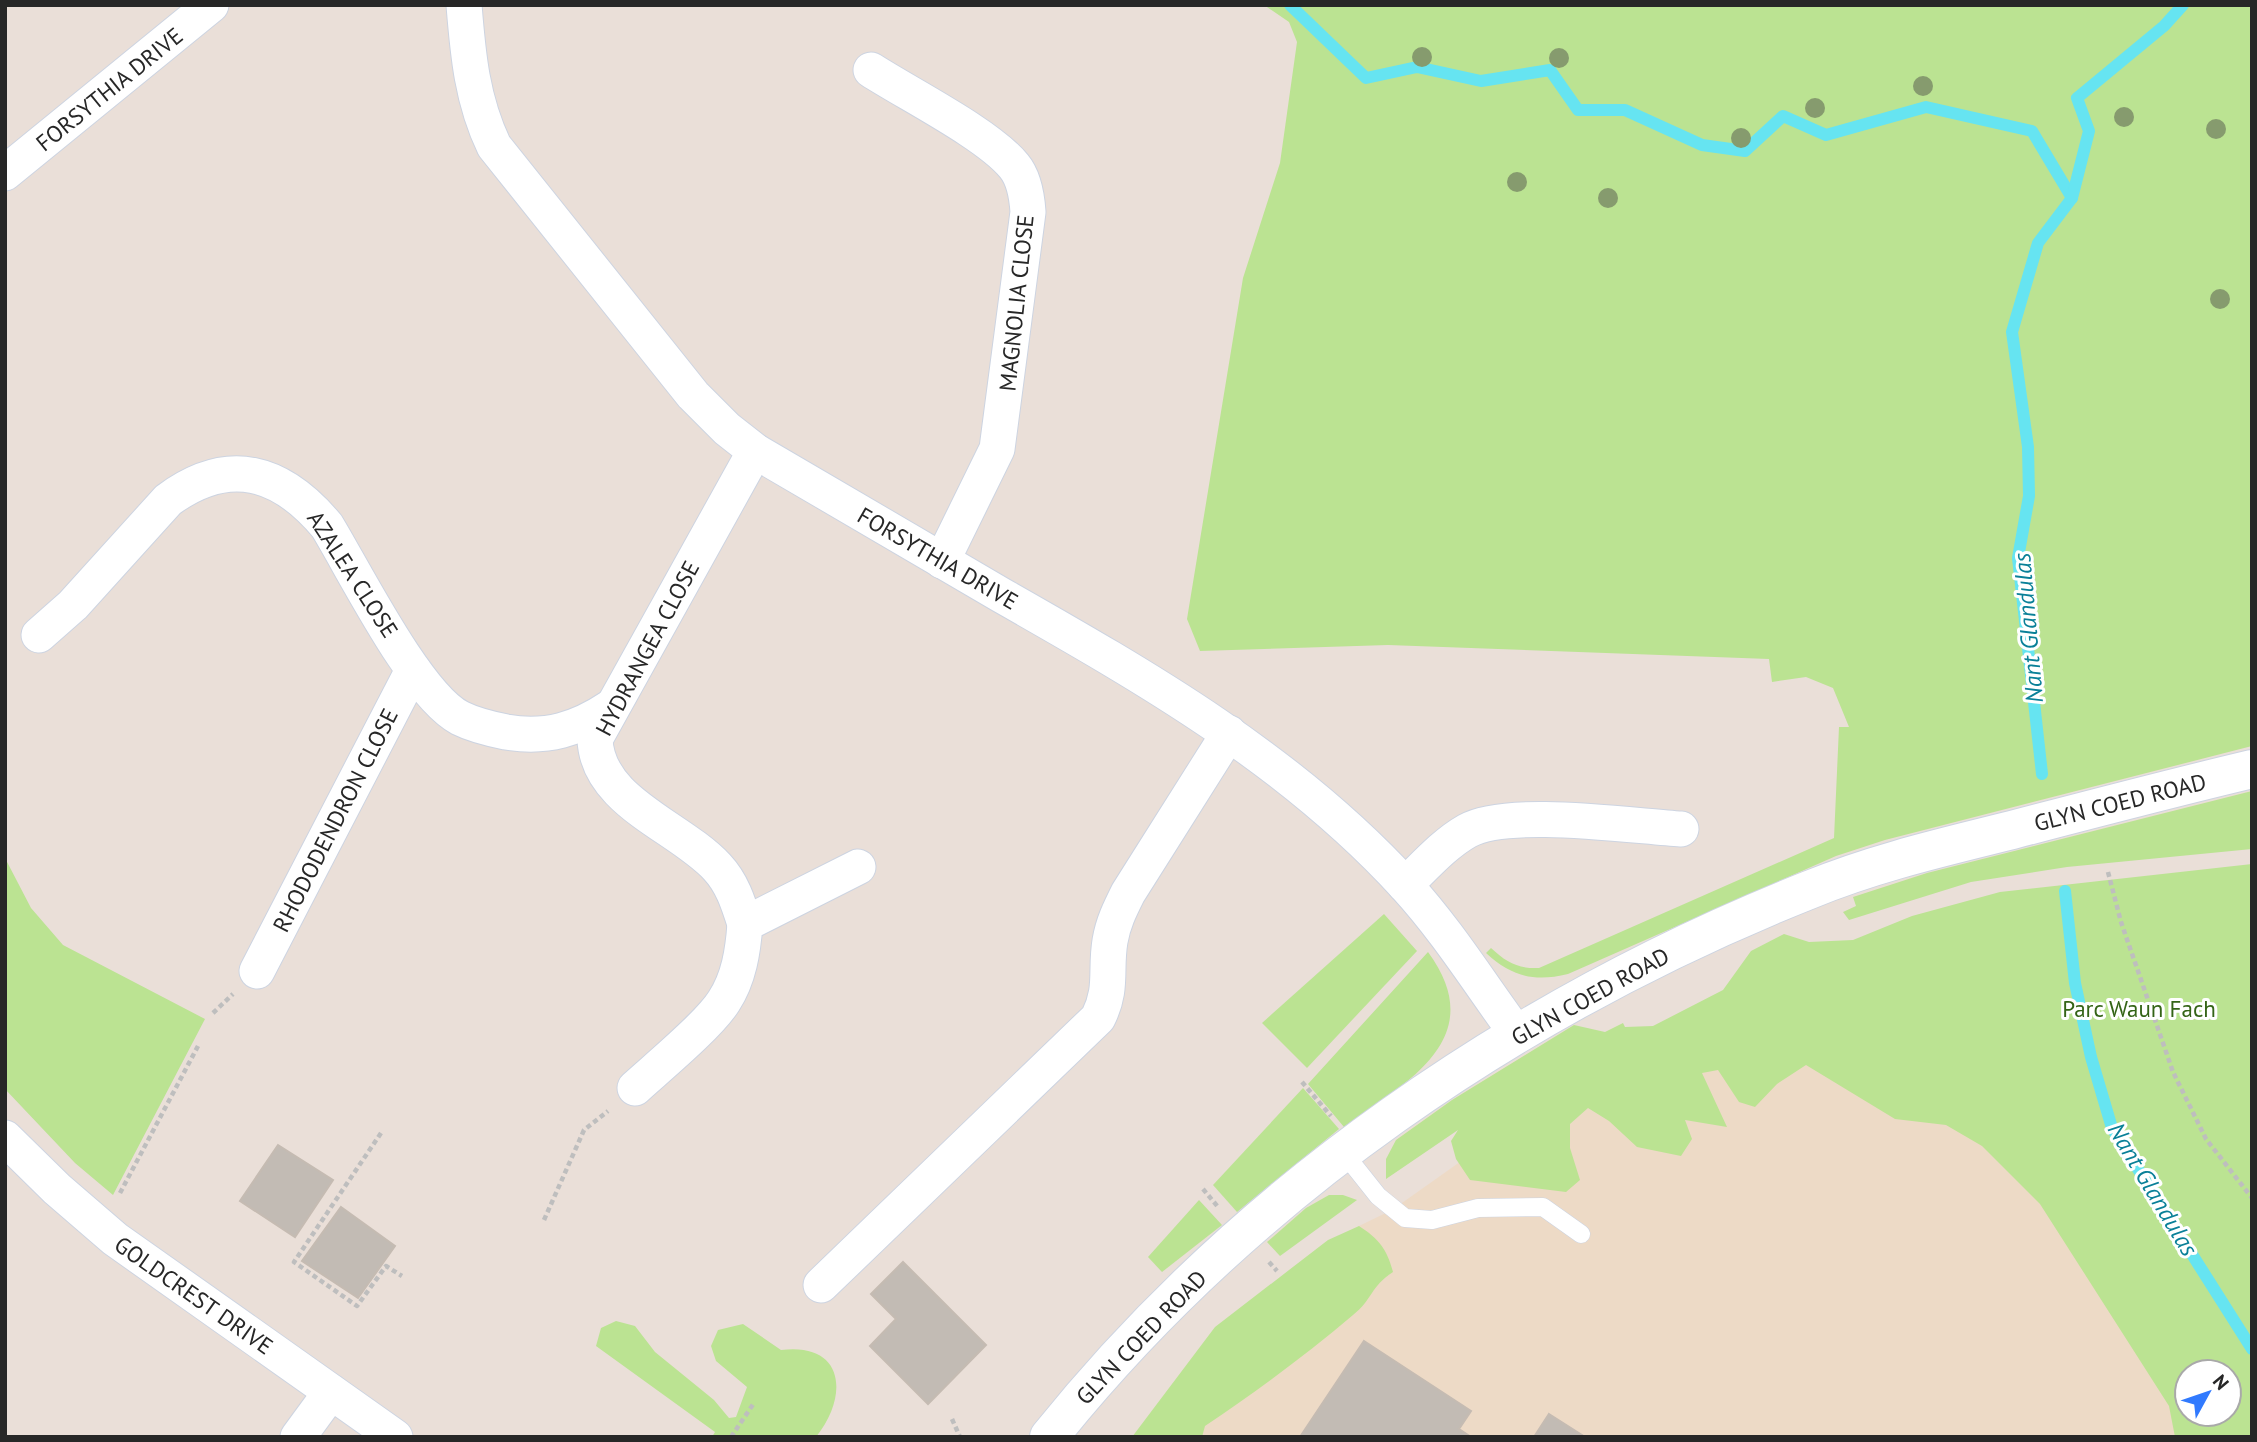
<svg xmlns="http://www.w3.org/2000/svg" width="2257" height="1442" font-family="'PT Sans',sans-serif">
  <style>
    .education { fill: #eddac6 }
    .green { fill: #bbe392; fill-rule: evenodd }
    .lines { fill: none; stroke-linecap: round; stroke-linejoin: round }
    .stream { stroke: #66e4f1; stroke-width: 12 }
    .building { fill: #c2bbb4; stroke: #c5bbb2; stroke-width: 2 }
    .lane-casing { stroke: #cdd4e1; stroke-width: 19 }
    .street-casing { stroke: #cdd4e1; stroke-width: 37 }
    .secondary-casing { stroke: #cdd4e1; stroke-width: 40 }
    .path { stroke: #bebebe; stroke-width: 4.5; stroke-dasharray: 5 3.5; stroke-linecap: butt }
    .lane { stroke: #fff; stroke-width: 18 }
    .street { stroke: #fff; stroke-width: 35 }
    .secondary { stroke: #fff; stroke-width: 38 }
    .tree { fill: #869b6e }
    .labels { text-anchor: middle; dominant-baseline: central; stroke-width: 6; stroke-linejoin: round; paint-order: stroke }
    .street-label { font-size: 23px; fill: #272727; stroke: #fff }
    .park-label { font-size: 23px; fill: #346417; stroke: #fff }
    .water-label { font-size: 24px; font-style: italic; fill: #0a8098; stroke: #fff }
  </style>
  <rect width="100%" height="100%" fill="#eadfd8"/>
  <polygon class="education" points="1853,940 2187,1372 2187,1414 2205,1437 1137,1437 1359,1226 1392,1210 1563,1089"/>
  <g class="green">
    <path d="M1264,5H2252V746L1885,840L1836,856L1568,974C1535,982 1512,977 1486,953L1491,948C1506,962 1518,969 1539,968L1834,838L1839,727H1849L1833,688L1806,677L1772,682L1769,659L1388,645L1200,651L1187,619L1243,278L1280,163L1297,42L1289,22Z"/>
    <polygon points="2252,791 2252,849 2067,867 1971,882 1849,920 1843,912 1856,906 1853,897 1927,873"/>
    <polygon points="5,858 31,908 63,945 205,1019 113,1195 75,1163 5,1089"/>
    <path d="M2252,864V1437H2175L2169,1406L2040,1204L1982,1146L1946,1125L1895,1119L1806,1065L1777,1084L1755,1107L1739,1102L1718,1070L1702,1073L1727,1127L1685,1120L1692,1139L1681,1156L1637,1147L1609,1121L1588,1108L1570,1124V1148L1580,1180L1566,1192L1470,1180L1456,1159L1451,1141L1458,1130L1386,1179V1159L1396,1140L1452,1100L1574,1025L1605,1032L1623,1023L1625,1027L1653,1026L1723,990L1751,951L1784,934L1809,942L1853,940L1912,916L2000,892ZM2187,1372H2229V1414H2187Z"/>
    <polygon points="1384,914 1417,951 1307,1068 1262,1023"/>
    <path d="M1428,952C1492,1039 1405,1083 1344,1127L1308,1084Z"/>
    <polygon points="1303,1088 1339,1129 1237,1212 1213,1185"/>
    <polygon points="1329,1195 1343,1195 1357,1200 1280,1256 1267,1242 1306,1208"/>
    <polygon points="1199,1200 1222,1225 1162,1272 1148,1257"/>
    <path d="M1359,1226C1379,1239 1387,1249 1393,1272C1370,1287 1373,1299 1353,1315C1306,1355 1257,1391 1205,1426L1202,1437H1132L1215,1327L1328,1240Z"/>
    <path d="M616,1321L635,1326L655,1352L714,1400L729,1418L736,1417L747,1387L716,1361L711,1346L718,1330L743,1324L781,1350C845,1342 849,1396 816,1437H712L715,1432L596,1346L601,1328Z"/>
  </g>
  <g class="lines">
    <g class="stream">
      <polyline points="1290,5 1366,78 1417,67 1481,81 1550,70 1578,110 1625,110 1702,145 1745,151 1783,116 1826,135 1926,107 2032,131 2072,198"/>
      <polyline points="2042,774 2018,558 2029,496 2028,447 2012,332 2038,243 2072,198 2089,131 2077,98 2164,26 2183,5"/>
      <polyline points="2065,891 2075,983 2091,1057 2112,1128 2252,1349"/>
    </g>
  </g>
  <g class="building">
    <polygon points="278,1145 333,1180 295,1237 240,1201"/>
    <polygon points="341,1207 395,1246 358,1298 302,1261"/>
    <polygon points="903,1262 986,1345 928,1404 870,1346 896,1319 871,1294"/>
    <polygon points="1364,1341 1471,1411 1459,1429 1471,1437 1300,1437"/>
    <polygon points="1549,1414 1585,1437 1534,1437"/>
  </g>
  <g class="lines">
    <g class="lane-casing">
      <polyline id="lane" points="1343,1152 1378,1196 1405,1218 1432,1220 1478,1208 1543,1207 1581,1234"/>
    </g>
    <g class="street-casing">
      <g id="street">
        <path d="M464,5C468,55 472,100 494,146L693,395L727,429L755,451C837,499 919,547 1001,595C1147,678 1292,761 1406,886C1448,932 1480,984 1517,1034"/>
        <path d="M871,70C908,94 988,134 1014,166C1024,178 1027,197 1028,212L997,449L942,561"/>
        <polyline points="5,173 211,5"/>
        <path d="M39,635L73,605L168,500C229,455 281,471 327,526C355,572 416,695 460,718C474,725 491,729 506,732C547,739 578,729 611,707"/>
        <path d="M1405,885C1424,867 1444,844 1467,831C1507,808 1631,826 1681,829"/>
        <path d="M745,924C738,902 732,883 717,867C679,826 597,802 595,739L755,451"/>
        <polyline points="257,971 413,670"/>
        <path d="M635,1088C658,1067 709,1025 724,1001C739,978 743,951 745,924L858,867"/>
        <polyline points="5,1138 57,1189 115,1239 395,1437"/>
        <path d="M821,1285L1098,1018C1113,988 1105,971 1110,941C1113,923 1120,909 1128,893L1229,733"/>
        <polyline points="298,1437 331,1392"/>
      </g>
    </g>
    <g class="secondary-casing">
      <path id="secondary" d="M1049,1437C1246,1191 1518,1006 1809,890C1874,863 1944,847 2012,830C2092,809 2172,788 2252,769"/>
    </g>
    <g class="path">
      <polyline points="2108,872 2121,922 2173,1072 2206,1139 2252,1198"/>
      <polyline points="213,1013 233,994"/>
      <polyline points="1302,1082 1331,1116"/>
      <polyline points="381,1133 294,1262 357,1306 386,1266 402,1276"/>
      <polyline points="1203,1189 1218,1207"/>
      <polyline points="120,1193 198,1046"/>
      <polyline points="544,1220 584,1130 608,1111"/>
      <polyline points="1269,1262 1277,1271"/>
      <polyline points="952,1419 960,1437"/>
      <polyline points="731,1437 754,1403"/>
    </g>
    <use href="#lane" class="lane"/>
    <use href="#street" class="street"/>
    <use href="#secondary" class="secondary"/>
  </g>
  <g class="tree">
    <circle cx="1422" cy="57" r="10"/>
    <circle cx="1559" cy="58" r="10"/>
    <circle cx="1923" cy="86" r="10"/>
    <circle cx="1815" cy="108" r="10"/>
    <circle cx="2124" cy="117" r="10"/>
    <circle cx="2216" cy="129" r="10"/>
    <circle cx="1741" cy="138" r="10"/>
    <circle cx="1517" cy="182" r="10"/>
    <circle cx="1608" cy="198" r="10"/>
    <circle cx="2220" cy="299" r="10"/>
  </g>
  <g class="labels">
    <g class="street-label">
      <text transform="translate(109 89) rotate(-39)">FORSYTHIA DRIVE</text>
      <text transform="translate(1016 303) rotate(-84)">MAGNOLIA CLOSE</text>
      <text transform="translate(938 558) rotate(30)">FORSYTHIA DRIVE</text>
      <text transform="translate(353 574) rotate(57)">AZALEA CLOSE</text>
      <text transform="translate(647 648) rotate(-62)">HYDRANGEA CLOSE</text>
      <text transform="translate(2120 802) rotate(-14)">GLYN COED ROAD</text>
      <text transform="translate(335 820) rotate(-63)">RHODODENDRON CLOSE</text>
      <text transform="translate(1590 996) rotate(-29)">GLYN COED ROAD</text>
      <text transform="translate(194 1295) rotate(35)">GOLDCREST DRIVE</text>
      <text transform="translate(1141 1337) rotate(-46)">GLYN COED ROAD</text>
    </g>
    <g class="park-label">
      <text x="2139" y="1008">Parc Waun Fach</text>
    </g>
    <g class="water-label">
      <text transform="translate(2028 628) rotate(-95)">Nant Glandulas</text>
      <text transform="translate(2153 1189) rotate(59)">Nant Glandulas</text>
    </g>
  </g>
  <rect width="2257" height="1442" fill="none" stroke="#272727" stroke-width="14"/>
  <g transform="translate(2208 1393) rotate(50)"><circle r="33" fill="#ffffff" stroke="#a9a9a9" stroke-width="2"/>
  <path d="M0-5L12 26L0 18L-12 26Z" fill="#317afe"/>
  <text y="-10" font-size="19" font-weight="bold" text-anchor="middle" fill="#272727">N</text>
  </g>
</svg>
